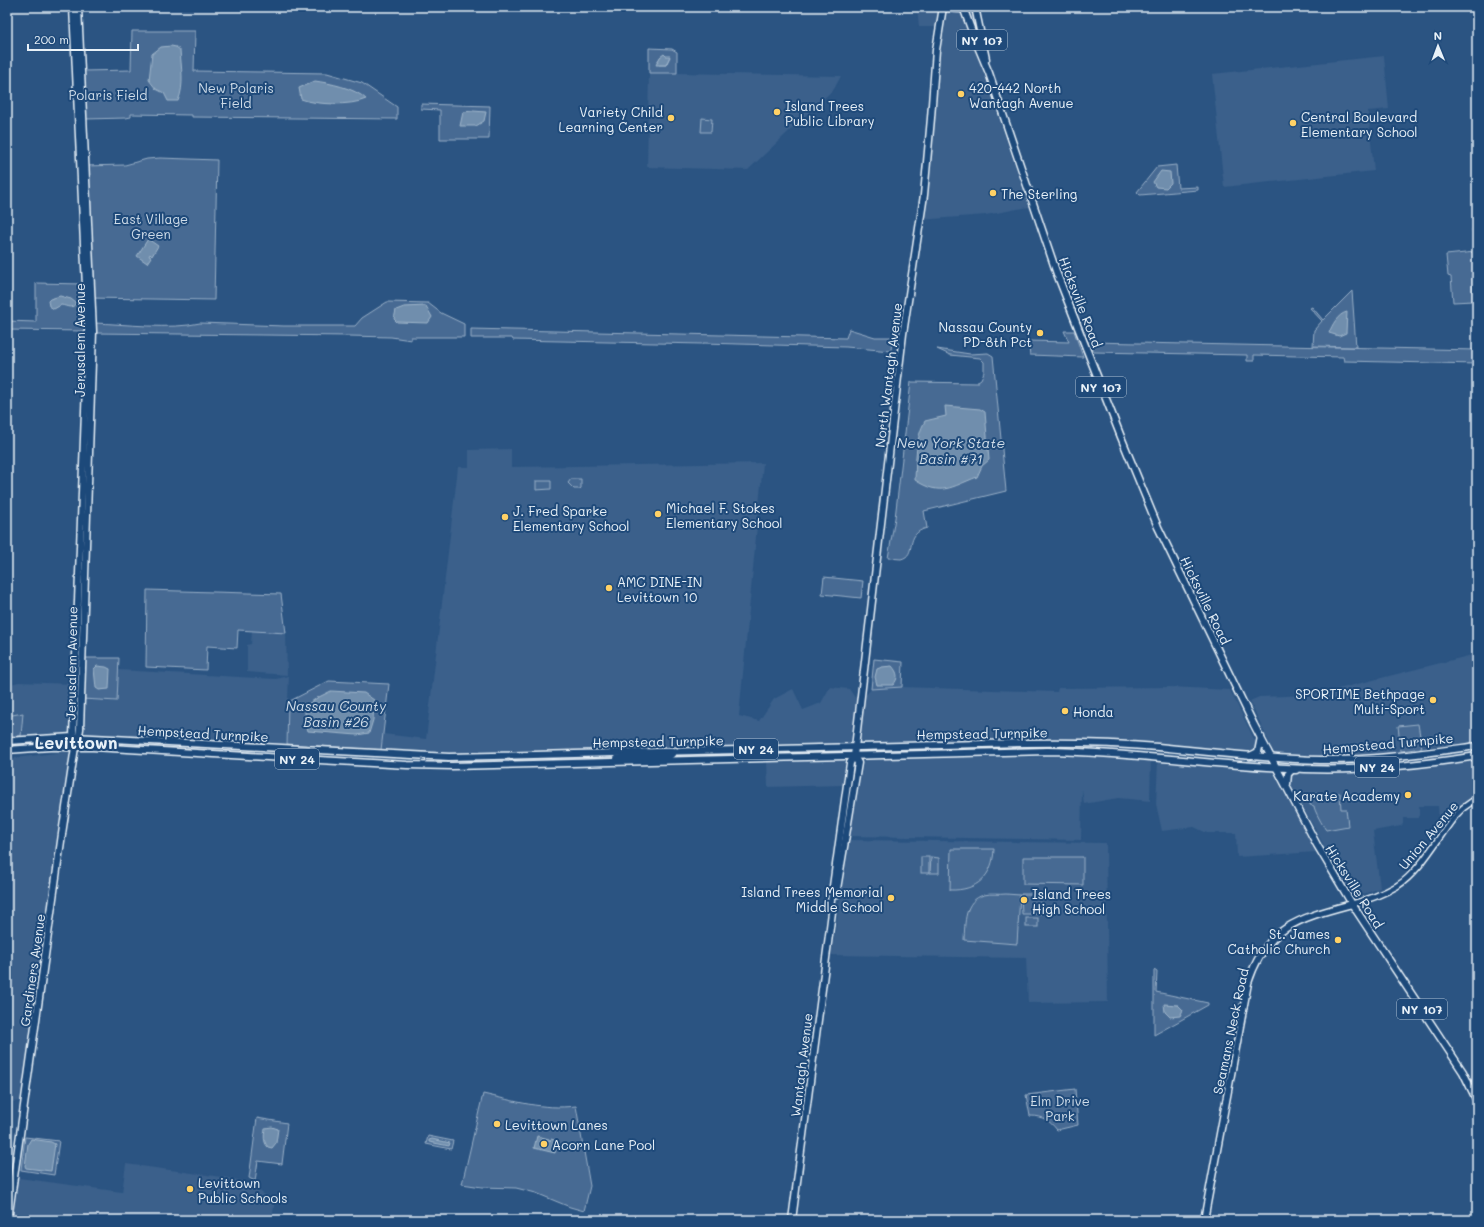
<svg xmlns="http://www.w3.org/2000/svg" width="1484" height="1227" font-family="Mali,sans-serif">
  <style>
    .built { fill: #3a608b }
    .green { fill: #476b93; stroke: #98aec6; fill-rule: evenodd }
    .water { fill: #708ead; stroke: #a0b6cb }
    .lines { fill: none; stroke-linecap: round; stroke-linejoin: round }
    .minor-casing { stroke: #e8f1f8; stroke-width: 8 }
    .major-casing { stroke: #e8f1f8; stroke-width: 9 }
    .minor { stroke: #1f4a7a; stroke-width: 5 }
    .major { stroke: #1f4a7a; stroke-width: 6 }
    .poi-dot { fill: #ffd166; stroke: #1f4a7a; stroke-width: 1.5 }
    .labels { text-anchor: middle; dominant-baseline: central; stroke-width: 4; stroke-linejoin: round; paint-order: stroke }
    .shield { fill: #1f4a7a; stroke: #acbfd2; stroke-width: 1 }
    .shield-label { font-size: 12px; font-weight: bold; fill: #e8f1f8 }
    .park-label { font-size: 13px; fill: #d0dde9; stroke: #1f4a7a }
    .poi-label { font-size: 13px; fill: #e8f1f8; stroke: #1f4a7a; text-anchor: start }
    .street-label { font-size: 13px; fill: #e8f1f8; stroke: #1f4a7a }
    .water-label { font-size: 14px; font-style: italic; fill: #d0dde9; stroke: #1f4a7a }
    .district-label { font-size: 17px; font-weight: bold; fill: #e8f1f8; stroke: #1f4a7a }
  </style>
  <rect width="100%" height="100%" fill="#2b5482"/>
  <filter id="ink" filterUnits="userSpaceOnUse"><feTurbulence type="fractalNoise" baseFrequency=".025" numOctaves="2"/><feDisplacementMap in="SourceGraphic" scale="8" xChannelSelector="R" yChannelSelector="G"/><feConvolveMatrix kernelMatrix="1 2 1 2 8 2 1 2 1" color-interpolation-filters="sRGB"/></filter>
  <g filter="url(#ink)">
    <g class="built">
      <polygon points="917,7 942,7 943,12 964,15 1029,207 986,215 919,220 931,108 936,27 919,27"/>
      <polygon points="1384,56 1389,109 1368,111 1374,171 1224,187 1212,74"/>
      <polygon points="649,73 678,73 841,76 834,89 748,170 647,167"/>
      <polygon points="511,449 511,467 763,463 739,716 759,721 774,699 793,689 803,710 821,703 830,687 849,689 856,699 850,745 426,756 381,753 383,734 426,739 458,467 469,467 469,450"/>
      <polygon points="252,631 286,633 287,675 247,672 247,645 251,644"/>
      <polygon points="1472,655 1477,656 1477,744 1369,758 1276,757 1250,701 1259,697 1314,695"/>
      <polygon points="119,670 276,679 289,676 286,747 81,737 82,699 117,700"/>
      <polygon points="19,682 72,684 70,734 7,740 7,685"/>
      <polygon points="902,687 1057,692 1058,688 1171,687 1230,690 1261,753 1085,740 857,745 864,697 871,689"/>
      <polygon points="71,751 24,1101 7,1102 7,759"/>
      <polygon points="1083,756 1151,759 1150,801 1118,798 1084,804 1082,789 1081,840 850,836 864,759"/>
      <polygon points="1477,756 1477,798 1465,804 1439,827 1438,806 1419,806 1419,818 1403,818 1403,824 1401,826 1373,831 1380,888 1353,898 1283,771 1353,773"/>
      <polygon points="845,760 844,785 768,787 767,762"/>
      <polygon points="1158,761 1273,772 1316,852 1237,857 1236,833 1207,833 1194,827 1162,831 1156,804"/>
      <polygon points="850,840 1106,843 1108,1002 1028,1003 1026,958 831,955"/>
      <polygon points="126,1164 229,1178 247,1182 265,1195 275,1199 272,1220 12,1220 19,1178 122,1192"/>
      <polygon points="1477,1206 1477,1220 1470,1220 1469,1217 1473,1216 1471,1208"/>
    </g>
    <g class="green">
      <polygon points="947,7 961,7 963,14 946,12"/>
      <polygon points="966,7 973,7 977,26 978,41"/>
      <polygon points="132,31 195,31 194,71 327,73 362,83 397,107 397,119 192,117 192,115 131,114 131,117 126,118 86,119 84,71 131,70"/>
      <path d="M649,48L672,49L677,52V73H649ZM670,57L666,65H659L657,62L659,59Z"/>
      <polygon points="421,104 490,106 489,139 440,139 440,110 421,109"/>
      <polygon points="702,118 712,119 711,132 701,132"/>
      <polygon points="160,158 217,160 214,300 89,298 84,166 125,165 147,159"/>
      <polygon points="1176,165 1178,188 1198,187 1198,190 1140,195 1137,192 1157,167"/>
      <polygon points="1474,228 1477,251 1477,273 1472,274 1473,301 1453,302 1451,277 1448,276 1446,255 1475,252 1472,229"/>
      <polygon points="36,283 83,284 86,331 7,330 7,321 36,322"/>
      <polygon points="1352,291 1356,347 1313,346 1314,330 1322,321 1310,308 1312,307 1323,320"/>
      <path d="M387,302L428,303L441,313L464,324V337H411V340L391,337L349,336L94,333V323C126,324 170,330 200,323L284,326H355L362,318Z"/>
      <polygon points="471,329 846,338 849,329 875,337 892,337 891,351 846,347 703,343 703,344 513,340 512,338 471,338"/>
      <polygon points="1064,331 1074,331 1083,357 1030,355 1028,341 1069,342"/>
      <polygon points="1090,342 1477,350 1477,364 1344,361 1343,357 1254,355 1254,361 1247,361 1247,355 1094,352"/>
      <path d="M937,349L970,354L988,353L993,356L1006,491L924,511L927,528C903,534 918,555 901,559C897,559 892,558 888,558L895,518L911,382L978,383V381L981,379L984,372V362L980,358L950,355Z"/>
      <polygon points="571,479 581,479 581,488 580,489 574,489 568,483"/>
      <polygon points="536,481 551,481 551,489 536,490"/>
      <polygon points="824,577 863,581 861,598 822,594"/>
      <polygon points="147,590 281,594 286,633 238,630 237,648 207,646 206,670 146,667"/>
      <polygon points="84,658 119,658 117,701 82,699"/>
      <polygon points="874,659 903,662 902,687 871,689"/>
      <polygon points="329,681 389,684 381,750 287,744 288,702"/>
      <polygon points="23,713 21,736 7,736 7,716"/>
      <polygon points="1418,724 1422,748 1401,751 1398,726"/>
      <path d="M1340,793L1341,809H1346L1348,826L1326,830C1323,826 1314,810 1314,806L1310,805V794Z"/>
      <path d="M951,849H994C993,876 977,891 950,890Z"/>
      <rect x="921" y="857" width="8" height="16"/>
      <polygon points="931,857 939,858 939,873 930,873"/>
      <polygon points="1023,857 1083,857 1083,885 1023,884"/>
      <path d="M1006,894L1020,895L1017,944L964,940C965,923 964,900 984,895C991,893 999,895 1006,894Z"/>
      <polygon points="1021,894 1040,894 1041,914 1022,914"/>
      <rect x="1026" y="918" width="12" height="9"/>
      <polygon points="1154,970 1157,972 1156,992 1208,1003 1208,1005 1154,1035"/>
      <path d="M1075,1089L1078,1125L1057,1130C1050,1121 1043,1116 1030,1116L1026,1095Z"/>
      <path d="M483,1094C515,1101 542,1110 576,1106L590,1186L584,1211L570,1207L536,1193L516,1188L482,1187L462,1184Z"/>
      <polygon points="257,1118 287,1123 282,1164 258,1161 255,1181 249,1178"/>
      <polygon points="428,1136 453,1141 451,1149 426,1144"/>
      <polygon points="25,1137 59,1141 54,1175 21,1170"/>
    </g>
    <g class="water">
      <path d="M171,46L176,47L180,50C181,67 185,85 178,101H168L164,93L156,89L149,80L152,54L161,47Z"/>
      <polygon points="664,54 666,56 670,56 666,65 656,65 660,57"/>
      <path d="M315,81C329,83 355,88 366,99C351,106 316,105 301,99L299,88Z"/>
      <polygon points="473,111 486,112 484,121 476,126 460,126 463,112"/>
      <polygon points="1161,171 1170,172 1171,183 1166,188 1156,187 1153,182"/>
      <polygon points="148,239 158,246 152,256 150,254 149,256 151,257 147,263 137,256"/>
      <path d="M60,296L71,299L76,303C72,310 68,306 61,305L54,309L49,306L48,301L50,299Z"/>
      <polygon points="426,306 432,317 428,323 397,322 394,319 396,310 404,307"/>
      <path d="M1347,312L1346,333L1339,336L1329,333C1332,325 1338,314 1347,312Z"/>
      <path d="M945,406L980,409L985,412L989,460L982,466L977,477C951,487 941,497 915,480C916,461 915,438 925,421L946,416Z"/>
      <polygon points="97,666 106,667 110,669 109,689 99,690 96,688 94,669"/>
      <path d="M892,666C898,673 899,678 893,685H877L875,677L877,669L882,667Z"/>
      <polygon points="331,691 364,693 374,700 373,720 369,733 357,735 308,731 305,719 305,706 317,698"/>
      <polygon points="1164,1004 1178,1005 1183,1010 1180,1016 1170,1017 1165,1012"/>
      <path d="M272,1127L278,1129L276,1143L272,1148L268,1147C263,1142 264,1135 265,1128Z"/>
      <polygon points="537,1136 549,1139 550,1141 551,1139 557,1141 555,1153 534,1148"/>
      <polygon points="31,1139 51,1142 55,1144 51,1171 26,1168 25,1166 28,1144"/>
      <polygon points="432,1139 450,1143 449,1146 429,1142 429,1140"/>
    </g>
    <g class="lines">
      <g class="minor-casing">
        <path id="minor" d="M1352,904C1368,900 1383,894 1397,886C1420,872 1439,836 1456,815L1463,808L1477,798"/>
      </g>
      <g class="major-casing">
        <g id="major">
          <polyline points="963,7 974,37 989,73 1057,274 1121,437 1158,527 1254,725 1317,845 1352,904 1463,1072 1477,1101"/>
          <polyline points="975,7 986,59"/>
          <polyline points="78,740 80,729 93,331 78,7"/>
          <path d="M7,741L73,737L113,739L449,757L1024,743C1069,742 1113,743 1158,747C1212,752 1266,759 1320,760C1373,761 1425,753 1477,746"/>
          <path d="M7,750L50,747H93L407,765L452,766L1047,751C1133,752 1218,766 1305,769C1362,771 1421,765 1477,756"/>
          <polyline points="1250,756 1258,752 1261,737"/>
          <polyline points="617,759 626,757 668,756 671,755 675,751"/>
          <polyline points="1287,784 1288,774 1292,770 1296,770"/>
          <polyline points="836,895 858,763 854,756"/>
          <polyline points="8,1220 62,834 75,747 73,737 88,330 73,7"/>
          <polyline points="792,1220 832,912 830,908 850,763 854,756 903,334 924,195 931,118 936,50 943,7"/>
          <path d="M1204,1220L1248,983C1266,926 1300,918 1352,904"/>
        </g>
      </g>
      <use href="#minor" class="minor"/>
      <use href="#major" class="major"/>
    </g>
  </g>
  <g class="poi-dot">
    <circle cx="961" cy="94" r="4"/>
    <circle cx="777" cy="112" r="4"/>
    <circle cx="671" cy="118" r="4"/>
    <circle cx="1293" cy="123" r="4"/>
    <circle cx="993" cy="193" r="4"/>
    <circle cx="1040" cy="333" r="4"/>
    <circle cx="658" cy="514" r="4"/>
    <circle cx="505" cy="517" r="4"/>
    <circle cx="609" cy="588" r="4"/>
    <circle cx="1433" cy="700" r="4"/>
    <circle cx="1065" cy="711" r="4"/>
    <circle cx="1408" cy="795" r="4"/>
    <circle cx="891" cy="898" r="4"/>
    <circle cx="1024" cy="900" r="4"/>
    <circle cx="1338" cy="940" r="4"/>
    <circle cx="497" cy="1124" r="4"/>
    <circle cx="544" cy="1144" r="4"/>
    <circle cx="190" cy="1189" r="4"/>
  </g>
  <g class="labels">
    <g class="shield">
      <rect x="957" y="30" width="50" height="20" rx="3"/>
      <rect x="1076" y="377" width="50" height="20" rx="3"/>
      <rect x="734" y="739" width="44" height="20" rx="3"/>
      <rect x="275" y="749" width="44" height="20" rx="3"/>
      <rect x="1355" y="757" width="44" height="20" rx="3"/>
      <rect x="1397" y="999" width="50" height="20" rx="3"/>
    </g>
    <g class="shield-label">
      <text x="982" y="40">NY 107</text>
      <text x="1101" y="387">NY 107</text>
      <text x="756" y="749">NY 24</text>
      <text x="297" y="759">NY 24</text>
      <text x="1377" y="767">NY 24</text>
      <text x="1422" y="1009">NY 107</text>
    </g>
    <g class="park-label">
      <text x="236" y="87">New Polaris<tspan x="236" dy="15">Field</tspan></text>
      <text x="108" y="94">Polaris Field</text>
      <text x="151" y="218">East Village<tspan x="151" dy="15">Green</tspan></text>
      <text x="1060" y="1100">Elm Drive<tspan x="1060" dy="15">Park</tspan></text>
    </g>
    <g class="poi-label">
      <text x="969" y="87">420-442 North<tspan x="969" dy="15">Wantagh Avenue</tspan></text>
      <text x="785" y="105">Island Trees<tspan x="785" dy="15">Public Library</tspan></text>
      <text x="663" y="111" text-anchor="end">Variety Child<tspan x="663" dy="15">Learning Center</tspan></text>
      <text x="1301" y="116">Central Boulevard<tspan x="1301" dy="15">Elementary School</tspan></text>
      <text x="1001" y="193">The Sterling</text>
      <text x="1032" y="326" text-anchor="end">Nassau County<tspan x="1032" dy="15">PD-8th Pct</tspan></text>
      <text x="666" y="507">Michael F. Stokes<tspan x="666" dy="15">Elementary School</tspan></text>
      <text x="513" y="510">J. Fred Sparke<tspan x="513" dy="15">Elementary School</tspan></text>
      <text x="617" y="581">AMC DINE-IN<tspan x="617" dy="15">Levittown 10</tspan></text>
      <text x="1425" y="693" text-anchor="end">SPORTIME Bethpage<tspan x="1425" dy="15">Multi-Sport</tspan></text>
      <text x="1073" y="711">Honda</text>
      <text x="1400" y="795" text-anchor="end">Karate Academy</text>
      <text x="883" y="891" text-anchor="end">Island Trees Memorial<tspan x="883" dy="15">Middle School</tspan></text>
      <text x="1032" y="893">Island Trees<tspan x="1032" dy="15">High School</tspan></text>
      <text x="1330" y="933" text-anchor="end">St. James<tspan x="1330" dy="15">Catholic Church</tspan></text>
      <text x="505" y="1124">Levittown Lanes</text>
      <text x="552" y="1144">Acorn Lane Pool</text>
      <text x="198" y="1182">Levittown<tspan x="198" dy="15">Public Schools</tspan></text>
    </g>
    <g class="street-label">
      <text transform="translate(1081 302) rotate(69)">Hicksville Road</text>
      <text transform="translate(79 340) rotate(-90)">Jerusalem Avenue</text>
      <text transform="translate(888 375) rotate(-83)">North Wantagh Avenue</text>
      <text transform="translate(1206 600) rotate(64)">Hicksville Road</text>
      <text transform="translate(71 663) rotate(-89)">Jerusalem Avenue</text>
      <text transform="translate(203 733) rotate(3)">Hempstead Turnpike</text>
      <text transform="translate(982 733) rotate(-1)">Hempstead Turnpike</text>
      <text transform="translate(658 741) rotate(-1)">Hempstead Turnpike</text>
      <text transform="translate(1388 743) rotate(-5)">Hempstead Turnpike</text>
      <text transform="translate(1428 835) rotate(-50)">Union Avenue</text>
      <text transform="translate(1355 886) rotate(58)">Hicksville Road</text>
      <text transform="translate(32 970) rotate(-82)">Gardiners Avenue</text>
      <text transform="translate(1230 1031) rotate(-78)">Seamans Neck Road</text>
      <text transform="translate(801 1065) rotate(-83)">Wantagh Avenue</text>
    </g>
    <g class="water-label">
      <text x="951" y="442">New York State<tspan x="951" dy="16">Basin #71</tspan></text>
      <text x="336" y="705">Nassau County<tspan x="336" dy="16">Basin #26</tspan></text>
    </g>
    <g class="district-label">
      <text x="76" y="742">Levittown</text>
    </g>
  </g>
  <rect width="1484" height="1227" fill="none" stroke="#1f4a7a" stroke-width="24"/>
  <rect x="12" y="12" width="1460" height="1203" fill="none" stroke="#e8f1f8" stroke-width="1.5" filter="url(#ink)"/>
  <g transform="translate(1438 46) rotate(359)" stroke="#1f4a7a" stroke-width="3" paint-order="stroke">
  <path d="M0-3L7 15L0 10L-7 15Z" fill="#e8f1f8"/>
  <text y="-6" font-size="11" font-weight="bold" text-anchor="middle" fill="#e8f1f8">N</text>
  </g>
  <path d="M28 44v6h110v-6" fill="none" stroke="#e8f1f8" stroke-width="2"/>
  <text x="34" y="44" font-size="12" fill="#e8f1f8" stroke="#1f4a7a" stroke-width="3" paint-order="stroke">200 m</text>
</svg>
